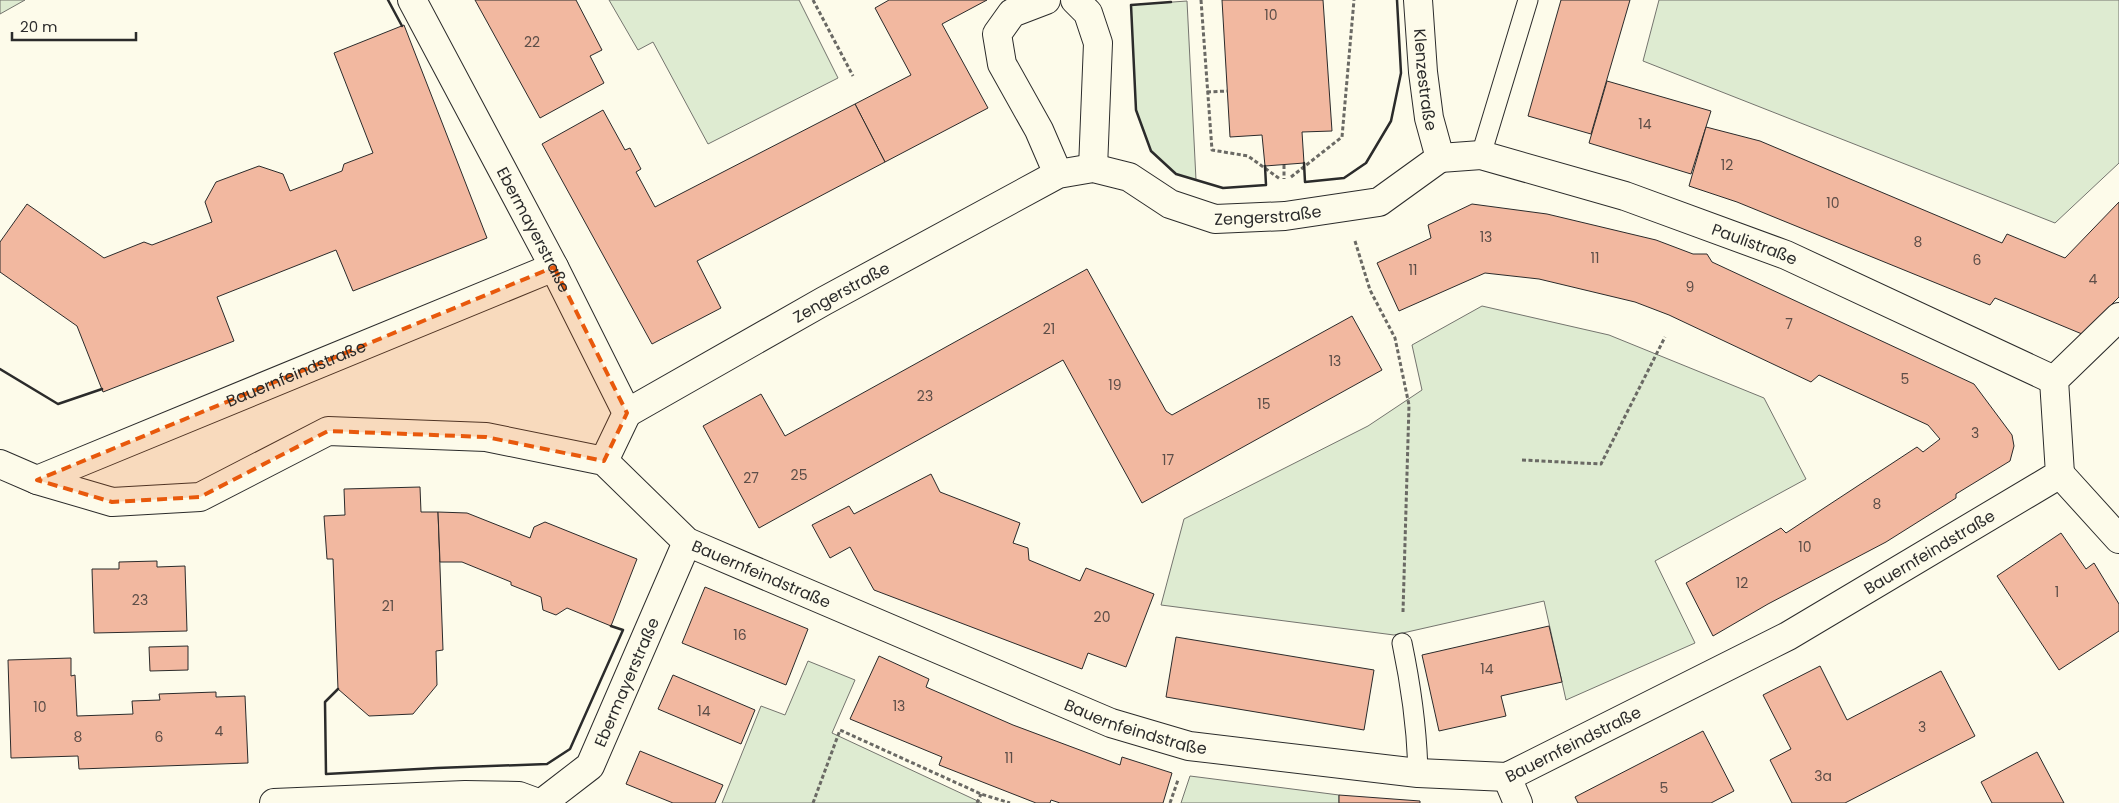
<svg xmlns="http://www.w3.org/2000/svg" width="2119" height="803" font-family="Poppins,sans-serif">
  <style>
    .green { fill: #deebd1; stroke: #74746e }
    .building { fill: #f2b8a0; stroke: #2b2b2b }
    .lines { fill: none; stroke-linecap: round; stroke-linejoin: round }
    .lane-casing { stroke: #2b2b2b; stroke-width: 21 }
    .street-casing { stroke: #2b2b2b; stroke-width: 30 }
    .path { stroke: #6a6964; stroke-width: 3; stroke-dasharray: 4 2.5; stroke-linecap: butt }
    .lane { stroke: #fdfbea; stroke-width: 19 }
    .street { stroke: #fdfbea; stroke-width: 28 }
    .wall { stroke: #2b2b2b; stroke-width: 2.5 }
    .marked { fill: #e8590c; fill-opacity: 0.2; stroke: #e8590c; stroke-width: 4; stroke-dasharray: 10 6; stroke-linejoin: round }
    .labels { text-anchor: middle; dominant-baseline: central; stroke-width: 4; stroke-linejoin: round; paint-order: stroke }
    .number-label { font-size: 14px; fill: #5d4e48 }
    .street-label { font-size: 16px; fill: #2b2b2b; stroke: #fdfbea }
  </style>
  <rect width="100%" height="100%" fill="#fdfbea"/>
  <g class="green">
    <polygon points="0,0 25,0 0,14"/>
    <polygon points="609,0 799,0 838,78 708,144 653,42 638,50"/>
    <polygon points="1659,0 2119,0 2119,163 2055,223 1643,61"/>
    <polygon points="1187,1 1196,180 1176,174 1151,151 1136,110 1131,5"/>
    <polygon points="1482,306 1609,335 1764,398 1806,479 1655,561 1695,643 1566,700 1544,601 1394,635 1161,605 1184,519 1368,426 1422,390 1412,345"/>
    <polygon points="808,661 855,680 832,733 982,803 722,803 761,706 785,715"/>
    <polygon points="1190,776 1339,795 1339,803 1181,803"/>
  </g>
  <g class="building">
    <polygon points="475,0 576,0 602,50 590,56 604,83 540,118"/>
    <polygon points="889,0 987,0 942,24 988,108 885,162 855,104 911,75 875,8"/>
    <polygon points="1222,0 1323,0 1332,131 1302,132 1304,163 1265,166 1262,135 1230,137"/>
    <polygon points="1561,0 1630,0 1591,134 1528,116"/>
    <polygon points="404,25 487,238 353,291 336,250 217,297 234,341 103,392 77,326 0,272 0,242 27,204 104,258 144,242 152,245 212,222 205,202 216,182 259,166 283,174 290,191 342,171 344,164 373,153 334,53"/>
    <polygon points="1607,81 1711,111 1691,174 1589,143"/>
    <polygon points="855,104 885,162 697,261 721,308 652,344 542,144 603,110 625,150 630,148 641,169 636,172 655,207"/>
    <polygon points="1706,127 1760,141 2002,243 2007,234 2065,258 2119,202 2119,297 2082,334 1995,298 1990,305 1737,202 1689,186"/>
    <polygon points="1472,204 1547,214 1656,240 1693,254 1707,254 1712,262 1974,384 2012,435 2014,446 2010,461 1956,494 1956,498 1886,542 1768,604 1713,636 1686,583 1781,528 1786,533 1917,447 1923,452 1940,439 1928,425 1819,375 1811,382 1669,315 1635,302 1539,279 1485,273 1399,311 1377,263 1431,238 1428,225"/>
    <polygon points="1087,269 1166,411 1172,415 1352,316 1382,370 1142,503 1063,360 759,528 703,426 761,394 785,436"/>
    <polygon points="931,474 940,492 1020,523 1013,543 1028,548 1029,560 1080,581 1086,568 1154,594 1126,667 1088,653 1082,669 874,590 850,547 830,558 812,525 849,506 854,514"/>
    <polygon points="420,487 421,512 438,512 443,650 436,651 437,685 413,714 369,716 338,689 333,559 327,559 324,516 345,515 344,489"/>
    <polygon points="438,512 467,513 530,538 534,527 545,522 637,559 611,626 567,608 556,615 543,610 541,597 511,585 511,582 462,562 440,562"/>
    <polygon points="2061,533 2086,569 2094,563 2119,604 2119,631 2059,670 1997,576"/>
    <polygon points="157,561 157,567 185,566 187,631 94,633 92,569 119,569 119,562"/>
    <polygon points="705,587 808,629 786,685 682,643"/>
    <polygon points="1549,626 1562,682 1501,696 1506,716 1439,731 1422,655"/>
    <polygon points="1176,637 1374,670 1364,730 1166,697"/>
    <polygon points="188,646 188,670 150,671 149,647"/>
    <polygon points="879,656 929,679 926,687 1013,725 1120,765 1122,757 1172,773 1163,803 1060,803 1051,800 1050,803 1036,803 939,765 942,757 850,719"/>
    <polygon points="71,658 71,676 75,675 77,716 133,714 132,701 160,700 159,694 216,692 216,697 245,696 248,763 79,769 78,756 11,758 8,660"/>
    <polygon points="1820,666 1847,720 1941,671 1975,736 1845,803 1792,803 1770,760 1791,749 1763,695"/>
    <polygon points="673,675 755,710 741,744 658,709"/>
    <polygon points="1703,731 1734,791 1711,803 1578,803 1575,797"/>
    <polygon points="640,751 723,785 715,803 673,803 626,784"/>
    <polygon points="2037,752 2064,803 1992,803 1981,782"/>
    <polygon points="1339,795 1420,801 1420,803 1339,803"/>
  </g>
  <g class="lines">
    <g class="lane-casing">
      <g id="lane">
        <polyline points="1481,155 1528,0"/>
        <path d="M1402,643C1411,686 1417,729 1418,773"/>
      </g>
    </g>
    <g class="street-casing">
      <g id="street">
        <path id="s1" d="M412,0L554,267L627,413L604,461"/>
        <polyline points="1046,0 1012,13 997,34 1002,64 1039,130 1058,174"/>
        <polyline points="1075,0 1088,13 1098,43 1093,168"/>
        <path id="s2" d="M1418,0L1423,72L1429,118L1440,158"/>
        <path id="s3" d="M1440,158L1481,155L1625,196L1786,255L2054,380"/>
        <path id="s4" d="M627,413L824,301L1058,174L1093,168L1129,177L1170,204L1215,219L1285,216L1379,202L1440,158"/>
        <path id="s5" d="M0,464L37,480L112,502L200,497L328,431L486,437L604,461L687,542L1111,723L1189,746L1418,773L1507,777L1788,636L2060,474L2054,380L2119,317"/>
        <polyline points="2060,474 2119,539"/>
        <path id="s6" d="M37,480L554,267"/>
        <polyline points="1507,777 1518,803"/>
        <polyline points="274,803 465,795 519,796 538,803"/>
        <path id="s7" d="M542,803L590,766L687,542"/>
      </g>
    </g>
    <g class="path">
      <polyline points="813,0 853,76"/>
      <polyline points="1201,0 1212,150 1248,156 1280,179"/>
      <polyline points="1207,92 1227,91"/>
      <polyline points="1284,165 1284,179"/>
      <polyline points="1291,177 1342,137 1354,0"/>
      <polyline points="1355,241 1370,290 1395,338 1409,405 1403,612"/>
      <polyline points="1522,460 1601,464 1665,337"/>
      <polyline points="813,803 840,730 981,794 1010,803"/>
      <polyline points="977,803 981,794"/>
      <polyline points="1170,803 1178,780"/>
    </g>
    <use href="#lane" class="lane"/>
    <use href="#street" class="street"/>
    <g class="wall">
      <polyline points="388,0 402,26"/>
      <polyline points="1171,2 1131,5 1136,110 1151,151 1176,174 1223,188 1266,185 1265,166"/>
      <polyline points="1304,163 1305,182 1344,178 1366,163 1391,121 1401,73 1397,0"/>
      <polyline points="0,369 58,404 102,389"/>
      <polyline points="338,689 325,702 326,774 437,768 547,764 570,749 623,630 611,626"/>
    </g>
  </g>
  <path class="marked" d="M554,267L627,413L604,461L486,437L328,431L200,497L112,502L37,480Z"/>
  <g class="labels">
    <g class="number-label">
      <text x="1271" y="15">10</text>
      <text x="532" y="42">22</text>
      <text x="1645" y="124">14</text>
      <text x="1727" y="165">12</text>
      <text x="1833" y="203">10</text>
      <text x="1486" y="237">13</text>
      <text x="1918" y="242">8</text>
      <text x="1595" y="258">11</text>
      <text x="1977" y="260">6</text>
      <text x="1413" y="270">11</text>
      <text x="2093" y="279">4</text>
      <text x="1690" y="287">9</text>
      <text x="1789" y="324">7</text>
      <text x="1049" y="329">21</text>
      <text x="1335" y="361">13</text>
      <text x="1905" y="379">5</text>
      <text x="1115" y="385">19</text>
      <text x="925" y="396">23</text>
      <text x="1264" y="404">15</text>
      <text x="1975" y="433">3</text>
      <text x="1168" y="460">17</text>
      <text x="799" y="475">25</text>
      <text x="751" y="478">27</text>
      <text x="1877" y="504">8</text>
      <text x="1805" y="547">10</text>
      <text x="1742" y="583">12</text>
      <text x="2057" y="592">1</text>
      <text x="140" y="600">23</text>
      <text x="388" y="606">21</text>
      <text x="1102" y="617">20</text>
      <text x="740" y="635">16</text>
      <text x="1487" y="669">14</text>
      <text x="899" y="706">13</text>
      <text x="40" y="707">10</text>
      <text x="704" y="711">14</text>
      <text x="1922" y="727">3</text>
      <text x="219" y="731">4</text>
      <text x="78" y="737">8</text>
      <text x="159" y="737">6</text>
      <text x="1009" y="758">11</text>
      <text x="1823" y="776">3a</text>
      <text x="1664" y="788">5</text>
    </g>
    <g class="street-label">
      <text stroke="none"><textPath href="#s2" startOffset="80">Klenzestraße</textPath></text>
      <text stroke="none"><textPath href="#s4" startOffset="715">Zengerstraße</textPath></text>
      <text stroke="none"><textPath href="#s1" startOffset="260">Ebermayerstraße</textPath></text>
      <text stroke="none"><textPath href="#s3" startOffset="329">Paulistraße</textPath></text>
      <text stroke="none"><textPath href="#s4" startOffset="246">Zengerstraße</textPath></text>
      <text stroke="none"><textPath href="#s6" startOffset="280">Bauernfeindstraße</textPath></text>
      <text stroke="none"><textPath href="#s5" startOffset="2086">Bauernfeindstraße</textPath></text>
      <text stroke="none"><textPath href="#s5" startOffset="826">Bauernfeindstraße</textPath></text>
      <text stroke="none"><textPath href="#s7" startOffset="152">Ebermayerstraße</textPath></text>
      <text stroke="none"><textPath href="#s5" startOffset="1231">Bauernfeindstraße</textPath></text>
      <text stroke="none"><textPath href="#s5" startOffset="1681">Bauernfeindstraße</textPath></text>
    </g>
  </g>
  <path d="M12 32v8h124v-8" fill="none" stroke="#2b2b2b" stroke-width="2.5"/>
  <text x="20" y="32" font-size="15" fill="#2b2b2b" stroke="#fdfbea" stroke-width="4" paint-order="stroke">20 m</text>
</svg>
